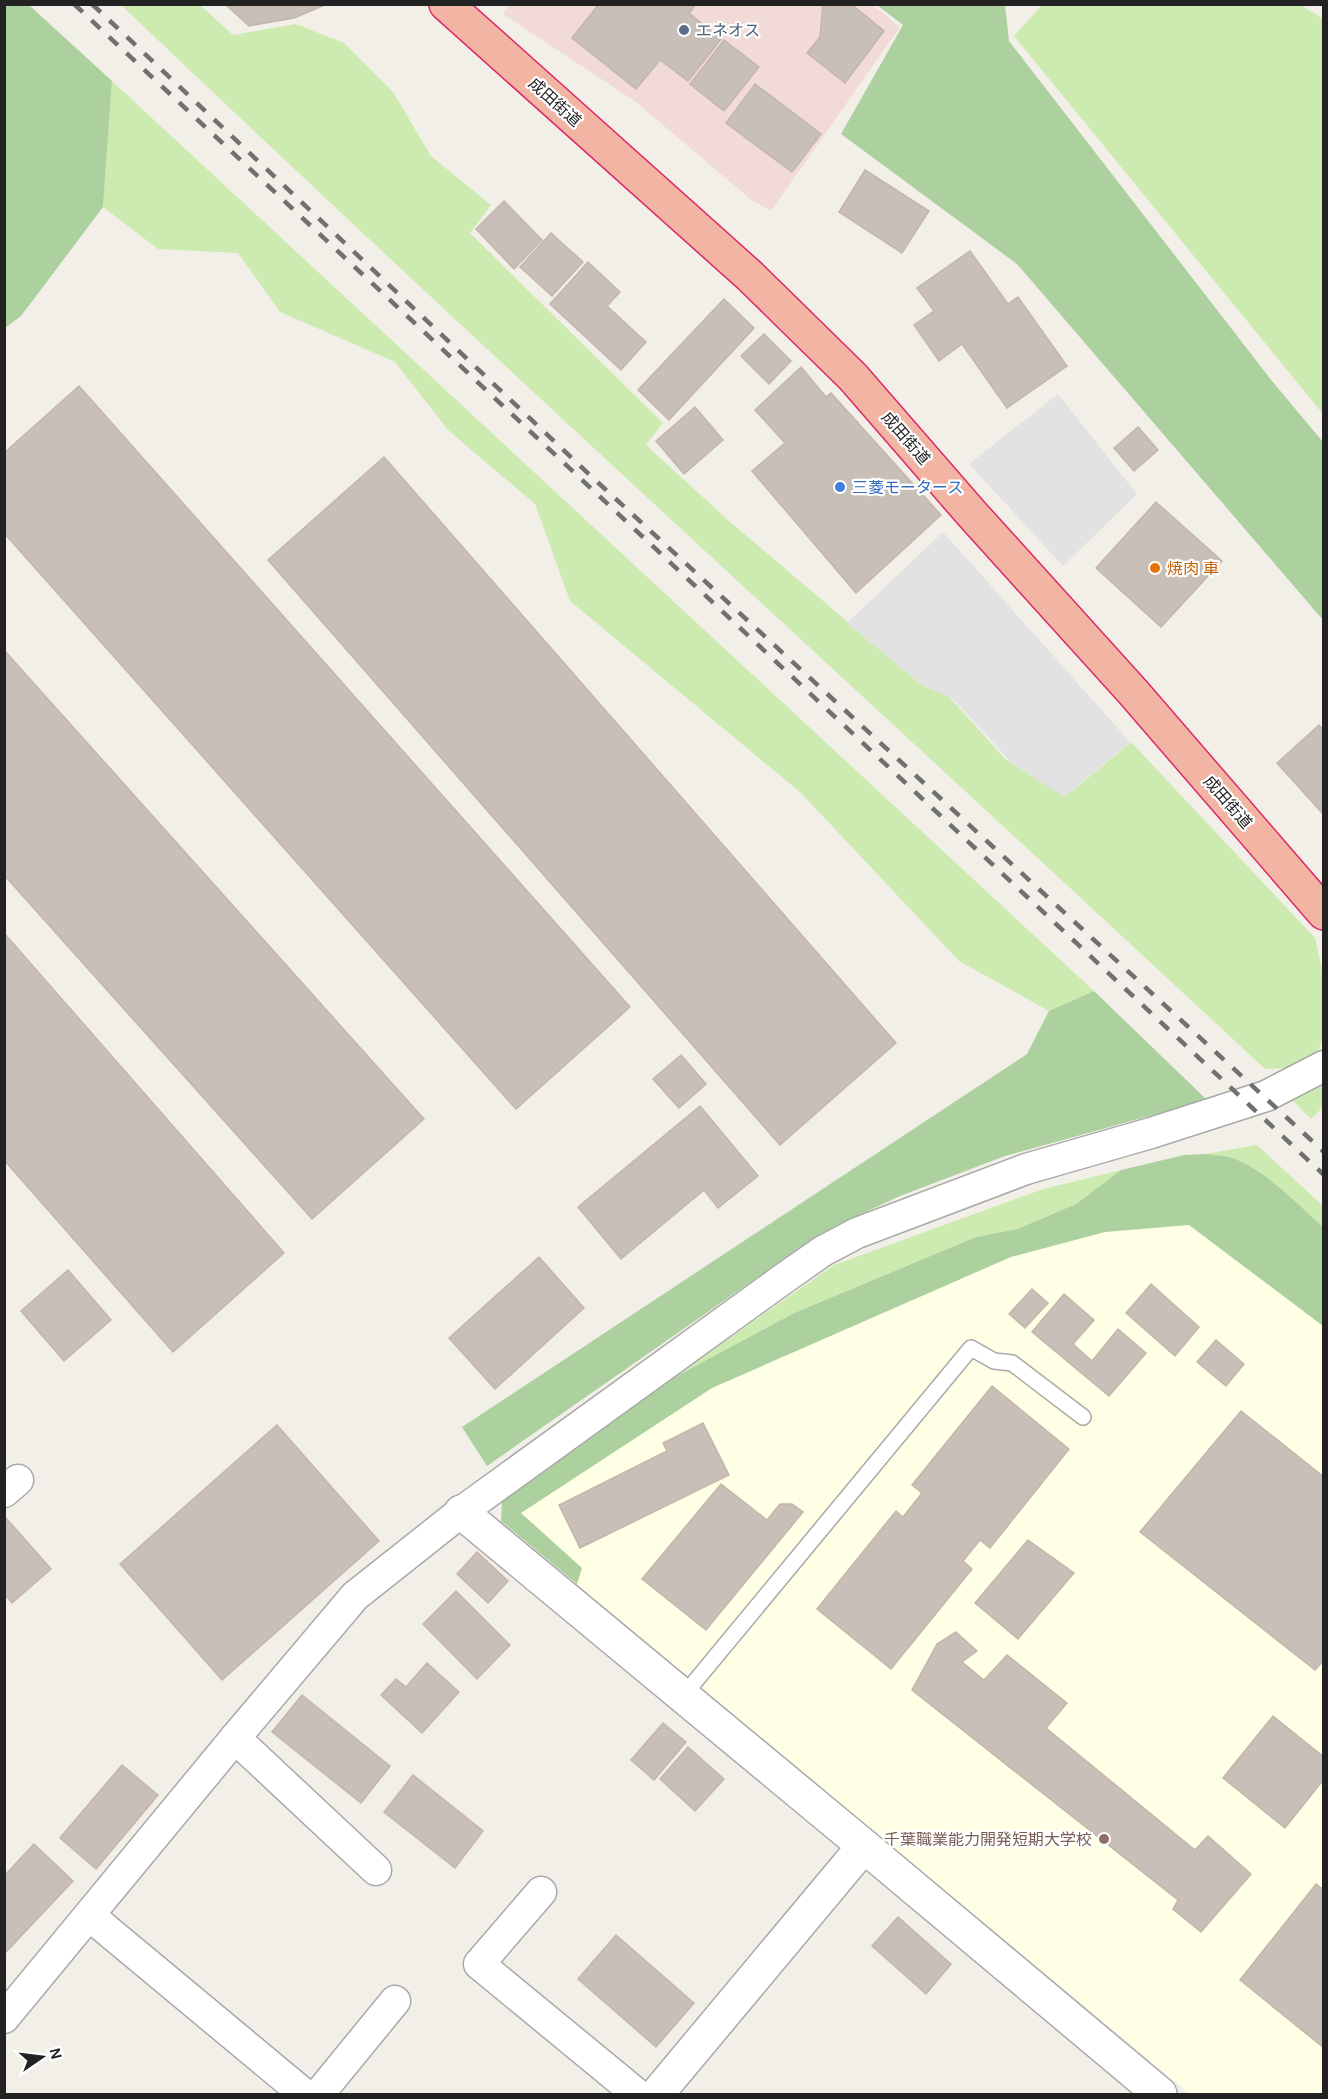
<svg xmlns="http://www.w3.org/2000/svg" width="1328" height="2099" font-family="Karla,'Noto Sans JP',sans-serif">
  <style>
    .commercial { fill: #f2dad9 }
    .education { fill: #ffffe5 }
    .grass { fill: #cdebb0 }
    .forest { fill: #add19e }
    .parking { fill: #e2e2e2 }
    .building { fill: #c7bfb8; stroke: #c4b6ab; stroke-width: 1.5 }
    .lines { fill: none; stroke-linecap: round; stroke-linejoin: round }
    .service-casing { stroke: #a9a9a9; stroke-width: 18 }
    .minor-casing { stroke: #a9a9a9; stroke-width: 33 }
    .tertiary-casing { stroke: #a9a9a9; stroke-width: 36 }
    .trunk-casing { stroke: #dc2a67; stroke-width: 36 }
    .service { stroke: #fff; stroke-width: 15 }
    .minor { stroke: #fff; stroke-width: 30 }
    .tertiary { stroke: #fff; stroke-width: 33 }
    .trunk { stroke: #f2b4a3; stroke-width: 33 }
    .rail { stroke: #707070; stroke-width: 4.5; stroke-dasharray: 12 12; stroke-linecap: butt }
    .service-dot { fill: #5c6f8a; stroke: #fff; stroke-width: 2 }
    .shop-dot { fill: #3f7fe0; stroke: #fff; stroke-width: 2 }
    .food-dot { fill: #e8710a; stroke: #fff; stroke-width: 2 }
    .education-dot { fill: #8d6e63; stroke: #fff; stroke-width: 2 }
    .labels { text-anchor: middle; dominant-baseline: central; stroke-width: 4.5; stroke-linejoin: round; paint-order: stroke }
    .service-label { font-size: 16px; fill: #4e5e75; stroke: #fff; text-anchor: start }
    .street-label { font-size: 16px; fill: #222; stroke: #fff }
    .shop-label { font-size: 16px; fill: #366cbe; stroke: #fff; text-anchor: start }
    .food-label { font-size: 16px; fill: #c56008; stroke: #fff; text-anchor: start }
    .education-label { font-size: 16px; fill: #785e54; stroke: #fff; text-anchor: end }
  </style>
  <rect width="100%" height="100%" fill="#f2efe9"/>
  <polygon class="commercial" points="510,4 871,4 900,27 771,211 750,199 636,102 503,14"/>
  <polygon class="education" points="1205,1154 1323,1232 1323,2094 1190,2094 501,1521 502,1499 834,1265 1043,1189 1184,1155"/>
  <g class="grass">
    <path d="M121,5H200L233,35L296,24L344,43L393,92L431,156L491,205L470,233L663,423L646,445L729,521L917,681L945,692L1005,759L1071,792L1131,742L1315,938L1324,979L1323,1037L1317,1054L1287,1068L1265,1069C884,714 498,364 121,5Z"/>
    <polygon points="1042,5 1301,5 1323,19 1323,414 1014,36"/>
    <polygon points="112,81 1094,991 1049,1011 959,961 801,793 570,601 535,504 448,430 395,362 280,312 238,253 158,249 103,207"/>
    <polygon points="1323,1082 1323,1107 1311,1119 1292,1100"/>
    <path d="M1257,1145L1323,1206V1227C1296,1203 1263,1167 1229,1157C1221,1155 1213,1155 1205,1154Z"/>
    <polygon points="1121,1170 1076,1204 1017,1229 976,1237 794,1313 671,1379 834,1265 1043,1189"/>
  </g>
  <g class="forest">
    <polygon points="5,4 29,5 112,81 103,207 21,316 5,328"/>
    <polygon points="877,5 1005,5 1009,41 1272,381 1323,442 1323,620 1017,264 841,134 903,25"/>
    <polygon points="1094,991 1207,1100 1005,1156 900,1196 833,1227 795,1251 487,1466 462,1427 1027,1054 1049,1011"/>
    <path d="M1205,1154C1213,1155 1221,1155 1229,1157C1263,1167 1296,1203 1323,1227V1326L1189,1225L1105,1232L1011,1257L712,1388L521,1513L582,1568L577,1584L501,1521L502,1499L671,1379L794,1313L976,1237L1017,1229L1076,1204L1121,1170L1184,1155Z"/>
  </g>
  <g class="parking">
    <polygon points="1058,394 1137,494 1063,566 969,464"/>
    <polygon points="943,532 1130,742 1064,797 1013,764 952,698 923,686 847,623"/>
  </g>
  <g class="building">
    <polygon points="225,4 327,4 294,18 249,26"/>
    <polygon points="599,4 696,4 689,13 721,39 688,81 660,60 636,89 572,38"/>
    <polygon points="823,4 851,4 884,31 845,83 807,53 820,37"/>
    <polygon points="724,40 759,67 724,111 690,84"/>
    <polygon points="755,84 821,134 792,172 726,123"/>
    <polygon points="865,170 929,211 902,253 839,212"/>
    <polygon points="504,201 542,240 514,269 476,229"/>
    <polygon points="551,233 583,262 552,296 520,267"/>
    <polygon points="970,251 1008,304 1018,297 1067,366 1007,408 962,344 939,361 914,325 934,311 917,288"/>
    <polygon points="588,262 620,292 607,306 646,342 621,370 550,304"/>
    <polygon points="724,299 754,328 669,420 638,390"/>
    <polygon points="764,334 791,361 769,384 741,356"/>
    <polygon points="801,367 826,397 831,393 941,515 856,593 752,471 785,443 755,410"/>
    <polygon points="79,386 630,1007 516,1109 4,533 4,453"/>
    <polygon points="695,407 723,440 684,474 656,441"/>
    <polygon points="1138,427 1158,450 1134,471 1114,448"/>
    <polygon points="384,457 896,1043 780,1145 268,560"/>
    <polygon points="1156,502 1222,561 1161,627 1096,568"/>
    <polygon points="4,650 424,1119 312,1219 4,875"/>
    <polygon points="1319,725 1324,731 1324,815 1277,763"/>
    <polygon points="4,933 284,1253 173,1352 4,1160"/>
    <polygon points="681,1055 706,1084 679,1108 653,1079"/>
    <polygon points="700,1106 758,1176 718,1208 704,1190 621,1259 578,1207"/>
    <polygon points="539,1257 584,1308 495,1389 449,1338"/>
    <polygon points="68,1270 111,1320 64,1361 21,1311"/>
    <polygon points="1151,1284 1199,1327 1175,1356 1126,1313"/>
    <polygon points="1032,1289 1048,1303 1025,1328 1009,1314"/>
    <polygon points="1064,1294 1094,1320 1073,1344 1092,1361 1118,1329 1146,1353 1109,1396 1032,1332"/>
    <polygon points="1216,1340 1244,1364 1226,1386 1197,1362"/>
    <polygon points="992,1386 1069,1449 990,1548 980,1540 963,1561 972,1569 891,1669 817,1609 896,1511 903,1517 922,1493 912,1485"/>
    <polygon points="1241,1411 1324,1477 1324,1660 1315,1670 1140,1532"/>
    <polygon points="703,1423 729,1475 580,1548 559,1505 667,1451 663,1443"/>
    <polygon points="277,1425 379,1541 222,1680 120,1564"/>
    <polygon points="721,1484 767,1520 780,1504 792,1504 803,1512 706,1630 642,1579"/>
    <polygon points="6,1518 51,1569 12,1603 4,1594 4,1520"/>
    <polygon points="1028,1540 1074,1573 1018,1639 975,1603"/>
    <polygon points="477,1552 508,1581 488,1603 457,1574"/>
    <polygon points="456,1591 510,1645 477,1679 423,1624"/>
    <polygon points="956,1632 977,1651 962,1662 984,1680 1007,1655 1067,1703 1046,1728 1195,1850 1208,1836 1251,1874 1201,1932 1173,1909 1178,1900 912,1690 937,1644"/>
    <polygon points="427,1663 459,1692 422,1733 381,1695 396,1679 406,1687"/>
    <polygon points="302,1695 390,1766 361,1803 272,1732"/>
    <polygon points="1273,1716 1324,1757 1324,1779 1285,1828 1223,1778"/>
    <polygon points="663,1723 686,1742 654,1780 631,1760"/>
    <polygon points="688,1747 724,1779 695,1811 660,1779"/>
    <polygon points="122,1765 158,1795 96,1869 60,1838"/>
    <polygon points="413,1775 483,1831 455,1868 384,1812"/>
    <polygon points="34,1844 73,1881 4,1954 4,1876"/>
    <polygon points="1316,1884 1324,1890 1324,2048 1240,1980"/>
    <polygon points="898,1917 951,1964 926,1994 872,1946"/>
    <polygon points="616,1935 694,2003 656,2047 578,1979"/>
  </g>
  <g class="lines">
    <g class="service-casing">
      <polyline id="service" points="683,1696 971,1348 994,1361 1012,1363 1083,1417"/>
    </g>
    <g class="minor-casing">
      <g id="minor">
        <polyline points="4,1492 18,1480"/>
        <polyline points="235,1738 376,1870"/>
        <polyline points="541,1892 479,1964 637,2094"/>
        <polyline points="90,1916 304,2094"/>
        <polyline points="4,2018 235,1738 355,1596 461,1512 783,1279 823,1251 857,1233 1026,1169 1151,1133 1266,1096 1324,1066"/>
        <polyline points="319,2094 395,2001"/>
      </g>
    </g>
    <g class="tertiary-casing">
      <g id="tertiary">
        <polyline points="461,1512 864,1846 1160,2094"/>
        <polyline points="657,2094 864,1846"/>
      </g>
    </g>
    <g class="trunk-casing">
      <polyline id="trunk" points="446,4 750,276 853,377 972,514 1133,692 1324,913"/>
    </g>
    <use href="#service" class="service"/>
    <use href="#minor" class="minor"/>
    <use href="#tertiary" class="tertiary"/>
    <use href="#trunk" class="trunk"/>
    <g class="rail">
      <polyline points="74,4 1324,1175"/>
      <polyline points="92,4 592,477 1324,1152"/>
    </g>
  </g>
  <circle class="service-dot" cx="684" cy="30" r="6"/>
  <circle class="shop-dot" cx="840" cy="487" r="6"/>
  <circle class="food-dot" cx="1155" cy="568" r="6"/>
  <circle class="education-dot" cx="1104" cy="1839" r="6"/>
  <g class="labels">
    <g class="service-label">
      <text x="696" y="30">エネオス</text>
    </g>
    <g class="street-label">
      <text transform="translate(555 102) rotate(42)">成田街道</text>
      <text transform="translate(906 438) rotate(49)">成田街道</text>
      <text transform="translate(1228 802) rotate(49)">成田街道</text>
    </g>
    <g class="shop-label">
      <text x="852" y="487">三菱モータース</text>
    </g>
    <g class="food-label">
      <text x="1167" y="568">焼肉 車</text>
    </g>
    <g class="education-label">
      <text x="1092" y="1839">千葉職業能力開発短期大学校</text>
    </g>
  </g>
  <rect width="1328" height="2099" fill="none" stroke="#222222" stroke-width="12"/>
  <g transform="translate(42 2057) rotate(76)" stroke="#ffffff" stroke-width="4.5" paint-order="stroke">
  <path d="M0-4.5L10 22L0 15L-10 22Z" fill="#222222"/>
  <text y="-9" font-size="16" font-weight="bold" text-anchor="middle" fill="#222222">N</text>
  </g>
</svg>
